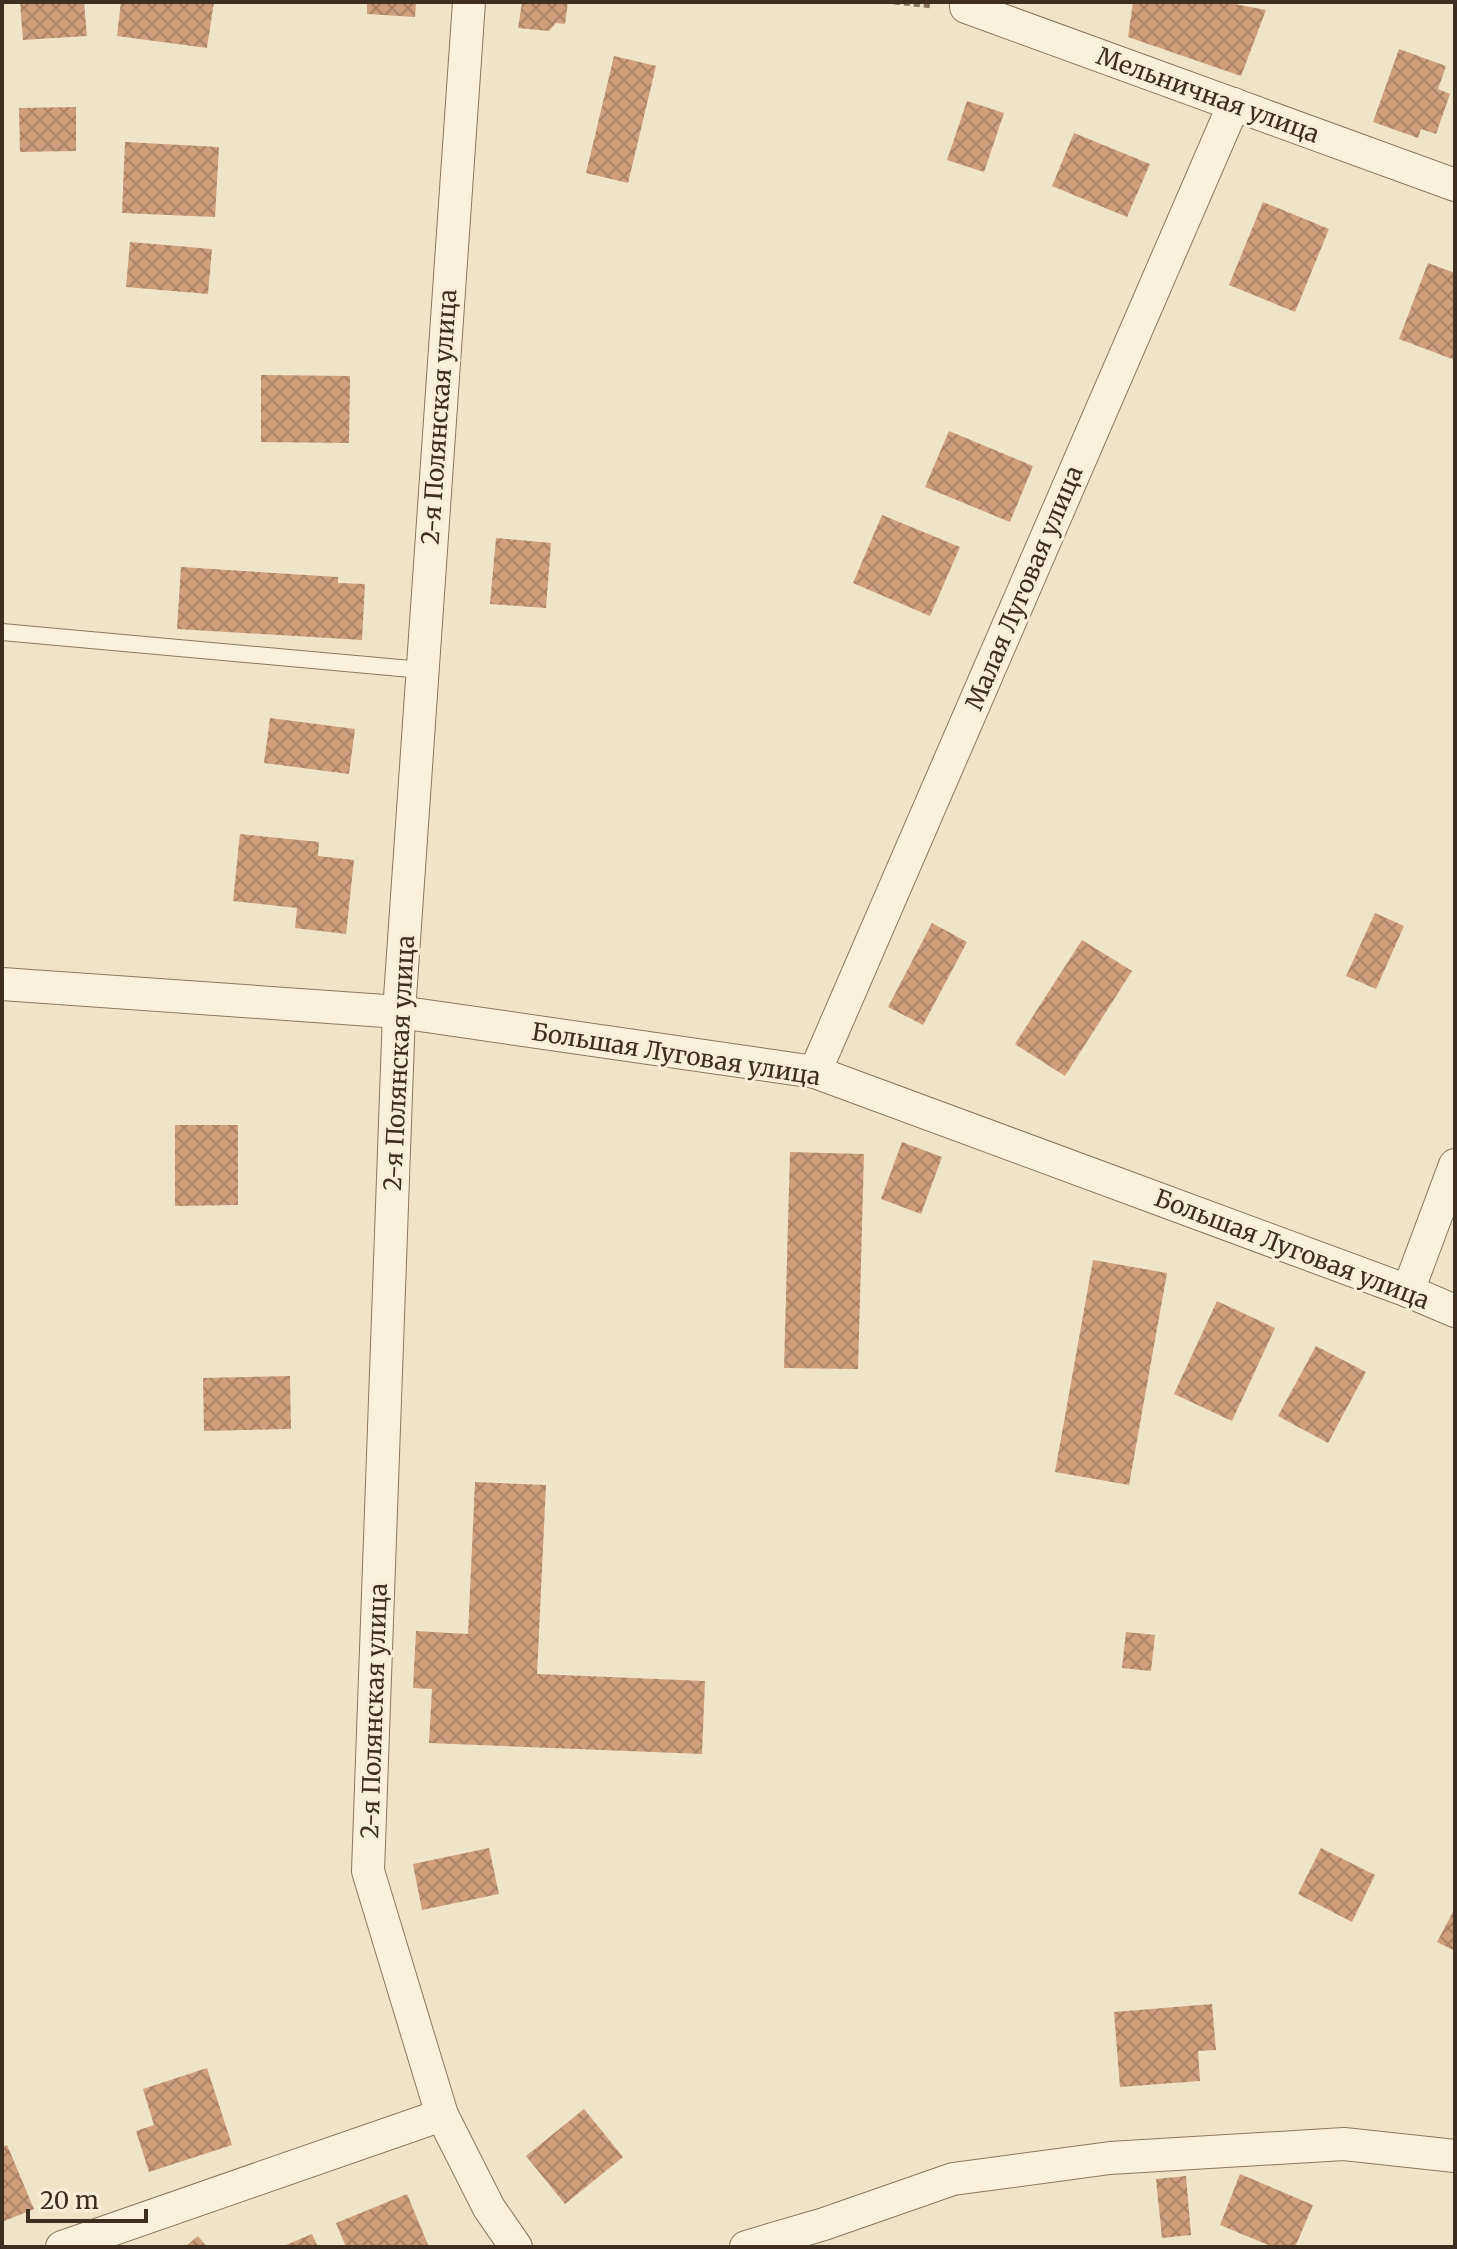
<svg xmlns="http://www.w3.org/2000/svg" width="1457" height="2249" font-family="Merriweather,serif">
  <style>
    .building { fill: url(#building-cross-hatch) }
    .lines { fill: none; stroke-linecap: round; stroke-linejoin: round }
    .service-casing { stroke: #8d765c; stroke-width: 18 }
    .minor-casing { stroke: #8d765c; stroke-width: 34 }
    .path { stroke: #8d765c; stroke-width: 5; stroke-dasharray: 6 4; stroke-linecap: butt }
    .service { stroke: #faf1dc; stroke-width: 16 }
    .minor { stroke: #faf1dc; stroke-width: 32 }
    .labels { text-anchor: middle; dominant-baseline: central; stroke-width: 6; stroke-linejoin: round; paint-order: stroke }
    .street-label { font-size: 24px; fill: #3d2e20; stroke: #f7eed8 }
  </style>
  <defs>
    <pattern id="building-cross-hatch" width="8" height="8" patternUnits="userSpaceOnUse" patternTransform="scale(2)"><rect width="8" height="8" fill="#cf9f7d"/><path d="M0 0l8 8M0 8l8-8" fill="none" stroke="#a98266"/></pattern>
  </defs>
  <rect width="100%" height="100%" fill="#f0e4c8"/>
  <g class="building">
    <polygon points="20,2 84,2 87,36 23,40"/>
    <polygon points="121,2 214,2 207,48 117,36"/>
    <polygon points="367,2 416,2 415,17 367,14"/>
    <polygon points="522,2 568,2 565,24 556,23 549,31 518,28"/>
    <polygon points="1133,2 1224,2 1266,10 1241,76 1128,37"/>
    <polygon points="1399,49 1446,66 1438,89 1450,94 1436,134 1421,129 1418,138 1373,122"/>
    <polygon points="614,56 656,66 628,183 586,173"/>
    <polygon points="967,101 1004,113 984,172 947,160"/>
    <polygon points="76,107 76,151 20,152 19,108"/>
    <polygon points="1074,133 1150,164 1127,217 1052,186"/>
    <polygon points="125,142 219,147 215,217 122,213"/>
    <polygon points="1263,202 1329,229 1295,312 1229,285"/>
    <polygon points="130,242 212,249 208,294 126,287"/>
    <polygon points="1428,263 1455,273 1455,360 1399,339"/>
    <polygon points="261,375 350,376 349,443 261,442"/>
    <polygon points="949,431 1033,466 1010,522 925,487"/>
    <polygon points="882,515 960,547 930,616 853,583"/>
    <polygon points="496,538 551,543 546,608 490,604"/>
    <polygon points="181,567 338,577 338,583 365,584 362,640 177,629"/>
    <polygon points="270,718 355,729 349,774 264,763"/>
    <polygon points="240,834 319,842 318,856 354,860 346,934 295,928 297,908 233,901"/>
    <polygon points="1375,913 1404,926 1376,989 1346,976"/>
    <polygon points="932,923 967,942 923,1025 888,1007"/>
    <polygon points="1082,940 1132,971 1065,1076 1015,1044"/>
    <polygon points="175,1125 238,1125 238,1205 175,1206"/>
    <polygon points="902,1142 942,1157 921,1214 881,1199"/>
    <polygon points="790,1152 864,1154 858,1369 784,1368"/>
    <polygon points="1093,1260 1167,1273 1129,1485 1055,1472"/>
    <polygon points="1217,1301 1275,1328 1232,1421 1174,1394"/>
    <polygon points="1316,1346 1366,1372 1328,1443 1278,1416"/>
    <polygon points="290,1376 291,1429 204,1431 203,1378"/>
    <polygon points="475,1482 546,1485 537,1674 705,1681 702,1754 429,1743 432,1689 413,1688 416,1631 468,1634"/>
    <polygon points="1126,1632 1155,1635 1151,1671 1122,1668"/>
    <polygon points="489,1848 499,1894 422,1910 413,1864"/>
    <polygon points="1321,1848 1375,1875 1352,1922 1298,1894"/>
    <polygon points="1455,1908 1455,1951 1437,1942"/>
    <polygon points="1212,2004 1216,2050 1198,2051 1200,2081 1120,2087 1114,2012"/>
    <polygon points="207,2068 232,2145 149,2172 136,2131 154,2125 143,2089"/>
    <polygon points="584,2109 623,2157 565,2204 526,2156"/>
    <polygon points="7,2145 34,2209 2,2222 2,2147"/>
    <polygon points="1240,2174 1313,2205 1295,2247 1273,2247 1220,2225"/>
    <polygon points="1186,2176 1191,2235 1162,2238 1156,2179"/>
    <polygon points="407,2194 429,2247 346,2247 336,2223"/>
    <polygon points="312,2234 318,2247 281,2247"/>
    <polygon points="198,2236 207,2247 185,2247"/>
  </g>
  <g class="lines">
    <g class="service-casing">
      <polyline id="service" points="2,632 422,670"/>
    </g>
    <g class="minor-casing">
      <g id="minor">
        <polyline points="469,2 399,1012 368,1871 442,2115 489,2208 516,2247"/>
        <polyline points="966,2 966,7 1455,185"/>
        <polyline points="2,984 399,1012 815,1072 1408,1291 1455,1311"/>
        <polyline points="815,1072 1234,104"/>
        <polyline points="1408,1291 1455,1165"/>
        <polyline points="62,2247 442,2115"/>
        <polyline points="746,2247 824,2224 953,2179 1110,2158 1344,2144 1455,2156"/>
      </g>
    </g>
    <polyline class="path" points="894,2 933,6"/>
    <use href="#service" class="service"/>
    <use href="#minor" class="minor"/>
  </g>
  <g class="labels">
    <g class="street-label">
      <text transform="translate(1208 95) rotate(20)">Мельничная улица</text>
      <text transform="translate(439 417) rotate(-86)">2-я Полянская улица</text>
      <text transform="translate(1024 588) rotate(-67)">Малая Луговая улица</text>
      <text transform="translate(676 1054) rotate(9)">Большая Луговая улица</text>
      <text transform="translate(399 1063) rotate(-87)">2-я Полянская улица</text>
      <text transform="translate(1292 1249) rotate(21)">Большая Луговая улица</text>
      <text transform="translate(374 1711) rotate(-88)">2-я Полянская улица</text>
    </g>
  </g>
  <rect width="1457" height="2249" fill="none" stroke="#3d2e20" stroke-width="8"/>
  <path d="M28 2209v12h118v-12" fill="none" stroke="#3d2e20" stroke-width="4"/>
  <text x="40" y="2209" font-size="24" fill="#3d2e20" stroke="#f7eed8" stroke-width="6" paint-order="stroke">20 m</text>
</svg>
